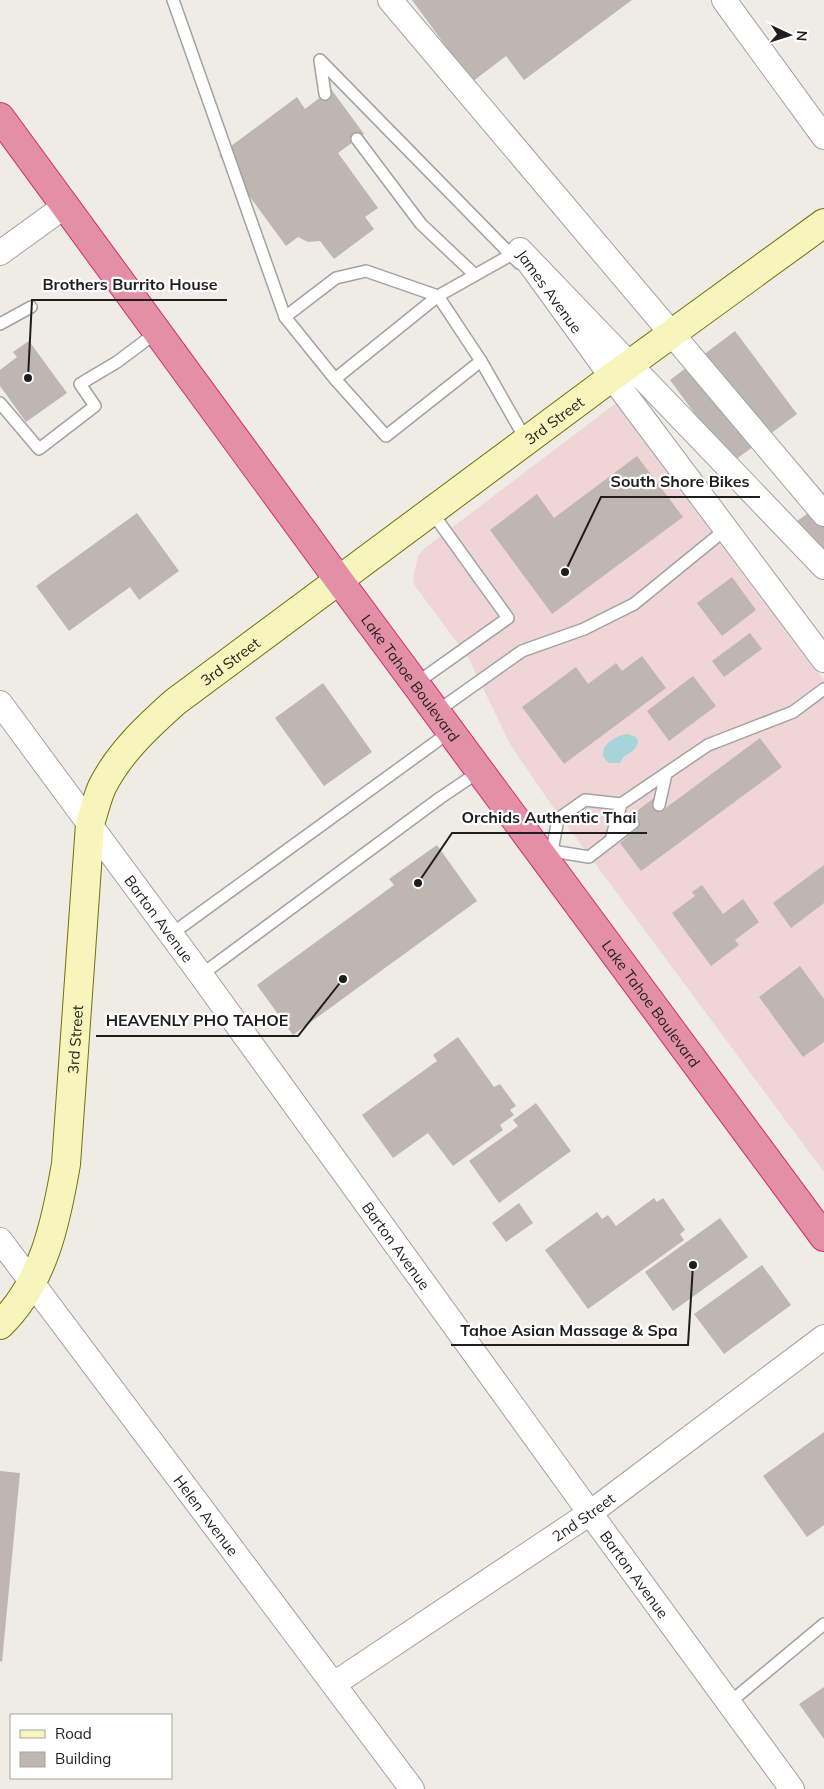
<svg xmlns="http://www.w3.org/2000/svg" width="824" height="1789" font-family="Mulish,sans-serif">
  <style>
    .commercial { fill: #efd5d6 }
    .water { fill: #a7d4db }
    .building { fill: #bfb6b1 }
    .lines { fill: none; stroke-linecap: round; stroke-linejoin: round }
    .lane-casing { stroke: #a2a2a2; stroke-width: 14 }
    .street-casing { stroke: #a2a2a2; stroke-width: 26 }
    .secondary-casing { stroke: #707209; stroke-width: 30 }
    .highway-casing { stroke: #d42b74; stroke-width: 30 }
    .lane { stroke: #fff; stroke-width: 11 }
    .street { stroke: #fff; stroke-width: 24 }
    .secondary { stroke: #f7f5bb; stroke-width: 28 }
    .highway { stroke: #e390a7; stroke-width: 28 }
    .labels { text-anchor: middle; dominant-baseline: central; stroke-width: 4.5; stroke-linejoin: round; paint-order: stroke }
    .street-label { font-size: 15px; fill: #1e1e1e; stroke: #fff }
    .leader { fill: none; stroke: #1e1e1e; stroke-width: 2 }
    .callout-dot { fill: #1e1e1e; stroke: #fff; stroke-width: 2 }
    .callout-label { font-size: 16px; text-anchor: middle; font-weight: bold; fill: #1e1e1e; stroke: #fff; stroke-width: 4.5; stroke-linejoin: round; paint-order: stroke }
  </style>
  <rect width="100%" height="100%" fill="#efebe5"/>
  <polygon class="commercial" points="619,401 824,680 824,1172 548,800 510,744 468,657 415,586 413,579 418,556 425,548"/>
  <path class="water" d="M627,734L634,736L638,740C637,754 624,752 620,763H609C593,750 613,736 627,734Z"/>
  <g class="building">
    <polygon points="412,0 632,0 524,80 506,56 472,82"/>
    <polygon points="331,89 364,134 338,153 378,208 365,217 374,229 334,259 320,241 308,242 298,237 286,246 219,155 297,97 305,109"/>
    <polygon points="735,331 797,414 731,463 670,380"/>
    <polygon points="29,341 67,393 26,422 0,386 0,370 17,357 13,352"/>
    <polygon points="637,456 683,517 552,614 490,530 537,494 554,518"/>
    <polygon points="824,501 824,555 792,525"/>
    <polygon points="137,513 179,571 139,600 130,587 69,631 36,586"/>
    <polygon points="732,577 756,610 722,636 697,603"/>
    <polygon points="750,633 762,649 724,677 712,661"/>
    <polygon points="642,656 666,688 564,764 522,707 576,667 588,684 616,663 622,671"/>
    <polygon points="693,676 716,706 669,741 647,711"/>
    <polygon points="323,683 372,752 324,786 275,718"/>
    <polygon points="760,738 782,767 641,871 620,843 637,829 629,817 654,798 663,810"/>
    <polygon points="437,845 477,901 293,1035 257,985 394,885 389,879"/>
    <polygon points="824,865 824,903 791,928 773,903"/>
    <polygon points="702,885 723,914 743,899 759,922 735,940 739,945 711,966 672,913 695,896 692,892"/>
    <polygon points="800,966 824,999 824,1042 803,1057 759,997"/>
    <polygon points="458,1037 494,1087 500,1084 516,1106 510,1110 514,1115 500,1125 503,1130 453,1166 428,1133 393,1158 362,1115 437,1061 433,1055"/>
    <polygon points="536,1103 571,1151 499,1203 469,1161 518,1126 513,1120"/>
    <polygon points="654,1198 657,1202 663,1198 685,1230 680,1234 684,1240 588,1309 545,1250 597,1212 602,1219 608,1215 616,1226"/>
    <polygon points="519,1203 533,1223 506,1242 492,1223"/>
    <polygon points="720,1218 748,1257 673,1311 645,1272"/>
    <polygon points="762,1265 791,1305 724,1354 694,1314"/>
    <polygon points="824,1432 824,1525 807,1537 763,1476"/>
    <polygon points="0,1471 20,1473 2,1662 0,1661"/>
    <polygon points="824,1687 824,1739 799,1704"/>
  </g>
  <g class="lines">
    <g class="lane-casing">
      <g id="lane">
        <polyline points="173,0 285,317 335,379 438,296 516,252"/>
        <polyline points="325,94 320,60 519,263"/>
        <polyline points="357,139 421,224 475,275"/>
        <polyline points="285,317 336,278 366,271 438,296 481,361 526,440"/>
        <polyline points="0,324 31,307"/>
        <polyline points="335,379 386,436 481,361"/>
        <polyline points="0,403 39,449 95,406 80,384 117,362 157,332"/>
        <polyline points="415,684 508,618 431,511"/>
        <polyline points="436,712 522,651 584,629 634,604 726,529"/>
        <polyline points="621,804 611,840 589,857 552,851 558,819 585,800 621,804 708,745 793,712 824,689"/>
        <polyline points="659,805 666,774"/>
        <polyline points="611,840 633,823"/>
        <polyline points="170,935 451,731"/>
        <polyline points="201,975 440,798 480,771"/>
        <polyline points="729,1703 824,1624"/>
      </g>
    </g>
    <g class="street-casing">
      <g id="street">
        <polyline points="390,0 824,514"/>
        <polyline points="724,0 824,137"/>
        <polyline points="0,253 65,206"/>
        <path id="s1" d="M824,567L520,250L612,377L824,660"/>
        <path id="s2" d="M0,703L201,975L590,1513L792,1789"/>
        <path id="s3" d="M0,1240L412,1789"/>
        <path id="s4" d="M334,1684L590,1513L824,1337"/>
      </g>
    </g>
    <g class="secondary-casing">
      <g id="secondary">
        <path id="s5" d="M0,1325C44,1282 56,1222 66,1164L90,824C94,812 97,798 102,787C119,753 147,727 175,702L612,377L824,223"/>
      </g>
    </g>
    <g class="highway-casing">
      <g id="highway">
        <path id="s6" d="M0,117L338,579L824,1237"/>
      </g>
    </g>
    <use href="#lane" class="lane"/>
    <use href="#street" class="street"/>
    <use href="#secondary" class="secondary"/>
    <use href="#highway" class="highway"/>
  </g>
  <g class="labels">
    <g class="street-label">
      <text stroke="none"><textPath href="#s1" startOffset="490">James Avenue</textPath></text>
      <text stroke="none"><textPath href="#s5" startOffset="1142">3rd Street</textPath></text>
      <text stroke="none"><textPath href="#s5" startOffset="738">3rd Street</textPath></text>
      <text stroke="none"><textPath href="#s6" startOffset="695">Lake Tahoe Boulevard</textPath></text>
      <text stroke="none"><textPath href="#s2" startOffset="268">Barton Avenue</textPath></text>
      <text stroke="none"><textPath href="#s6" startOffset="1100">Lake Tahoe Boulevard</textPath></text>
      <text stroke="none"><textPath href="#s5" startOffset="302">3rd Street</textPath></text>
      <text stroke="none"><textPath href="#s2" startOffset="672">Barton Avenue</textPath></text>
      <text stroke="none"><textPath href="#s3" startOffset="344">Helen Avenue</textPath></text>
      <text stroke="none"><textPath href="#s4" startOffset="300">2nd Street</textPath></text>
      <text stroke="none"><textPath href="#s2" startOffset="1078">Barton Avenue</textPath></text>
    </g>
  </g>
  <path class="leader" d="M28 378L32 300H227M565 572L601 497H760M418 883L452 833H647M343 979L298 1036H96M693 1265L688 1345H451"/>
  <g class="callout-dot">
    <circle cx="28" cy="378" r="5"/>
    <circle cx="565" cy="572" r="5"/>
    <circle cx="418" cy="883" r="5"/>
    <circle cx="343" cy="979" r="5"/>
    <circle cx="693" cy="1265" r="5"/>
  </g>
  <g class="callout-label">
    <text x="130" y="290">Brothers Burrito House</text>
    <text x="680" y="487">South Shore Bikes</text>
    <text x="549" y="823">Orchids Authentic Thai</text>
    <text x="197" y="1026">HEAVENLY PHO TAHOE</text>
    <text x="569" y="1336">Tahoe Asian Massage &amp; Spa</text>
  </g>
  <rect x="10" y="1714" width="162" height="65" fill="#ffffff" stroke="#a5a5a5"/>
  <rect x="20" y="1730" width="25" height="8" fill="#f7f5bb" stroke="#a5a5a5"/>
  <text x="55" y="1739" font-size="15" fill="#1e1e1e">Road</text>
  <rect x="20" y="1752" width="25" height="15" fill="#bfb6b1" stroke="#a5a5a5"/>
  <text x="55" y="1764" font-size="15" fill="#1e1e1e">Building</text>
  <g transform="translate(789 35) rotate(94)" stroke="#ffffff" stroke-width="4" paint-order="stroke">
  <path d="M0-4L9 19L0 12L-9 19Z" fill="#1e1e1e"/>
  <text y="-8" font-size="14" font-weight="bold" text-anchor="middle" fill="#1e1e1e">N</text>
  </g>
</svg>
